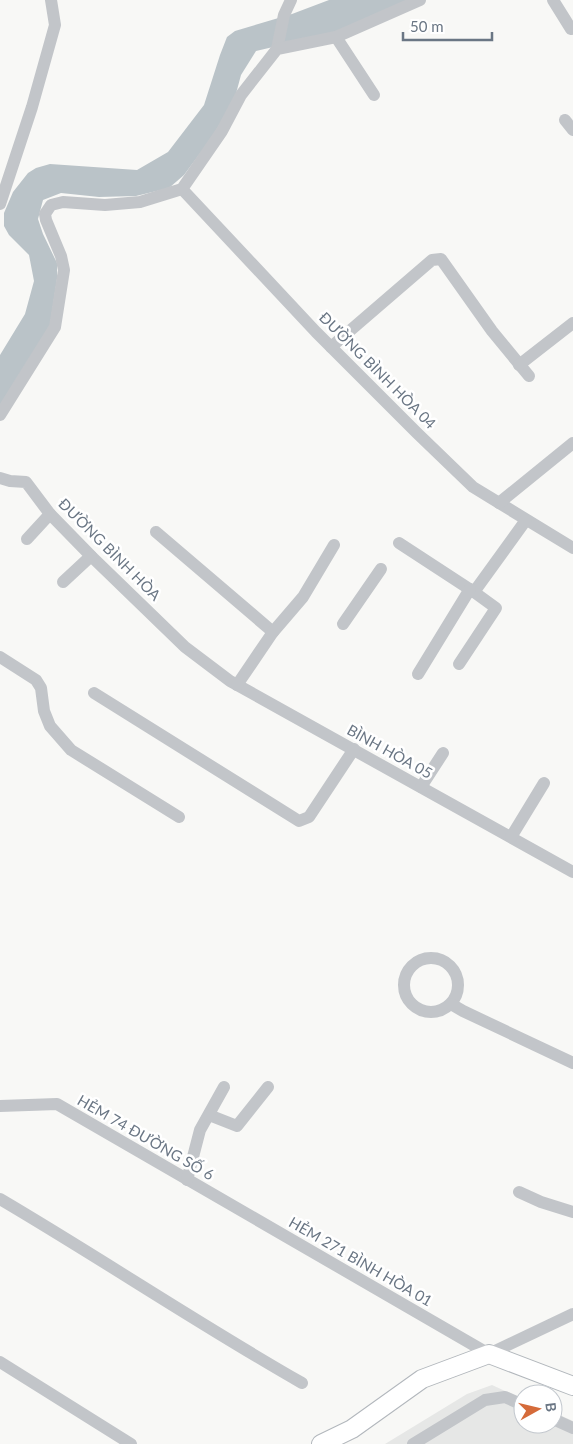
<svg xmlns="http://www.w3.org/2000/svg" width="573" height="1444" font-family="Lato,sans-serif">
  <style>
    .built { fill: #e6e7e6 }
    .water { fill: #bac3c8 }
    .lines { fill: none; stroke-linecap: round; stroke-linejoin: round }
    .secondary-casing { stroke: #b2b7bc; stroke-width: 20 }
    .minor { stroke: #c2c5c9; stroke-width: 12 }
    .secondary { stroke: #fff; stroke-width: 18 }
    .labels { text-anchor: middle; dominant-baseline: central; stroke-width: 5; stroke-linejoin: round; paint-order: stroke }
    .street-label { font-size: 15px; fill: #6a7684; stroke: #fff }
  </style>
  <rect width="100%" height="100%" fill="#f8f8f6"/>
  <polygon class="built" points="492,1385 523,1399 523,1424 553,1424 553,1412 573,1421 573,1444 385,1444 467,1394"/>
  <polygon class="water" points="329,0 410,0 333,33 256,51 241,75 234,101 210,140 184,175 169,188 136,196 99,197 61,193 43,200 38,219 43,234 57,263 57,279 50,325 0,408 0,355 25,314 34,281 29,255 9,235 4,226 4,213 13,192 28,173 36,168 50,164 137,170 168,152 204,105 220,55 227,37 235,31 292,14"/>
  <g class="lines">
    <g class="secondary-casing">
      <polyline id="secondary" points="321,1444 352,1429 422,1379 489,1354 573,1386"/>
    </g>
    <g class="minor">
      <polyline points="553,0 571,29"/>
      <polyline points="336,37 374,95"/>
      <polyline points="277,49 284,15 291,0"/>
      <polyline points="565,120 573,130"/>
      <polyline points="182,189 316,332 417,433 473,487 573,548"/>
      <polyline points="0,204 32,107 55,25 51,0"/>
      <polyline points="331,347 432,260 441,259 492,331 529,376"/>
      <polyline points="519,365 573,323"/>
      <polyline points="0,415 55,327 64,270 61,256 46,220 45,214 51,205 63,202 105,205 140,202 182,189 222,131 241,95 277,49 336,37 420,0"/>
      <polyline points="0,478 10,481 26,482 50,514 91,556 185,647 230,681 573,872"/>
      <polyline points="499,503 573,443"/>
      <polyline points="156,532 273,632"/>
      <polyline points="27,539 50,514"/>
      <polyline points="399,543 474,592 526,520"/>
      <polyline points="63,582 91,556"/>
      <polyline points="343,624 381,569"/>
      <polyline points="0,657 36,680 41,688 44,711 50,726 71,750 179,817"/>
      <polyline points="459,664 496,608 474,592"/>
      <polyline points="418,674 470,589"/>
      <polyline points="237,685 273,632 303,597 334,545"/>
      <polyline points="94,693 299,821 309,817 354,749"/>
      <polyline points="421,787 443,753"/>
      <polyline points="511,837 544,783"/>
      <circle cx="431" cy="985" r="27"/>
      <polyline points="451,1004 463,1011 573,1063"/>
      <polyline points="0,1106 57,1104 489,1354 573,1314"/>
      <polyline points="209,1115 237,1126 268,1087"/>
      <polyline points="187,1180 200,1130 224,1087"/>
      <polyline points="519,1192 541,1202 573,1212"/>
      <path d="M0,1199C102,1259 200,1325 302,1383"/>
      <polyline points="0,1362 131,1444"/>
      <polyline points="553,1419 573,1428"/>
      <polyline points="413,1444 485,1400 505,1397 523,1405"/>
    </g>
    <use href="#secondary" class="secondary"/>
  </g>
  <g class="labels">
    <g class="street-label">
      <text transform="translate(378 370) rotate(45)">ĐƯỜNG BÌNH HÒA 04</text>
      <text transform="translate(110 549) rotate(45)">ĐƯỜNG BÌNH HÒA</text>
      <text transform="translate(390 751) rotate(29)">BÌNH HÒA 05</text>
      <text transform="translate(146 1137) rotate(30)">HẺM 74 ĐƯỜNG SỐ 6</text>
      <text transform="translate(361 1261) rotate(30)">HẺM 271 BÌNH HÒA 01</text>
    </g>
  </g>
  <g transform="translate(538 1409) rotate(82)"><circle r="24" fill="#ffffff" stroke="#c3c8ce"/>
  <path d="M0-4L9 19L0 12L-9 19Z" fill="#d56b3a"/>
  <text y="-8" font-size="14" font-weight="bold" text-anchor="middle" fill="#6a7684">B</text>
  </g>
  <path d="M403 32v8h89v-8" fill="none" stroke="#6a7684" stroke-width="2.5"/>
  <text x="410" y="32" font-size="15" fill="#6a7684" stroke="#ffffff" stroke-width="4" paint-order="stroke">50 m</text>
</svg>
